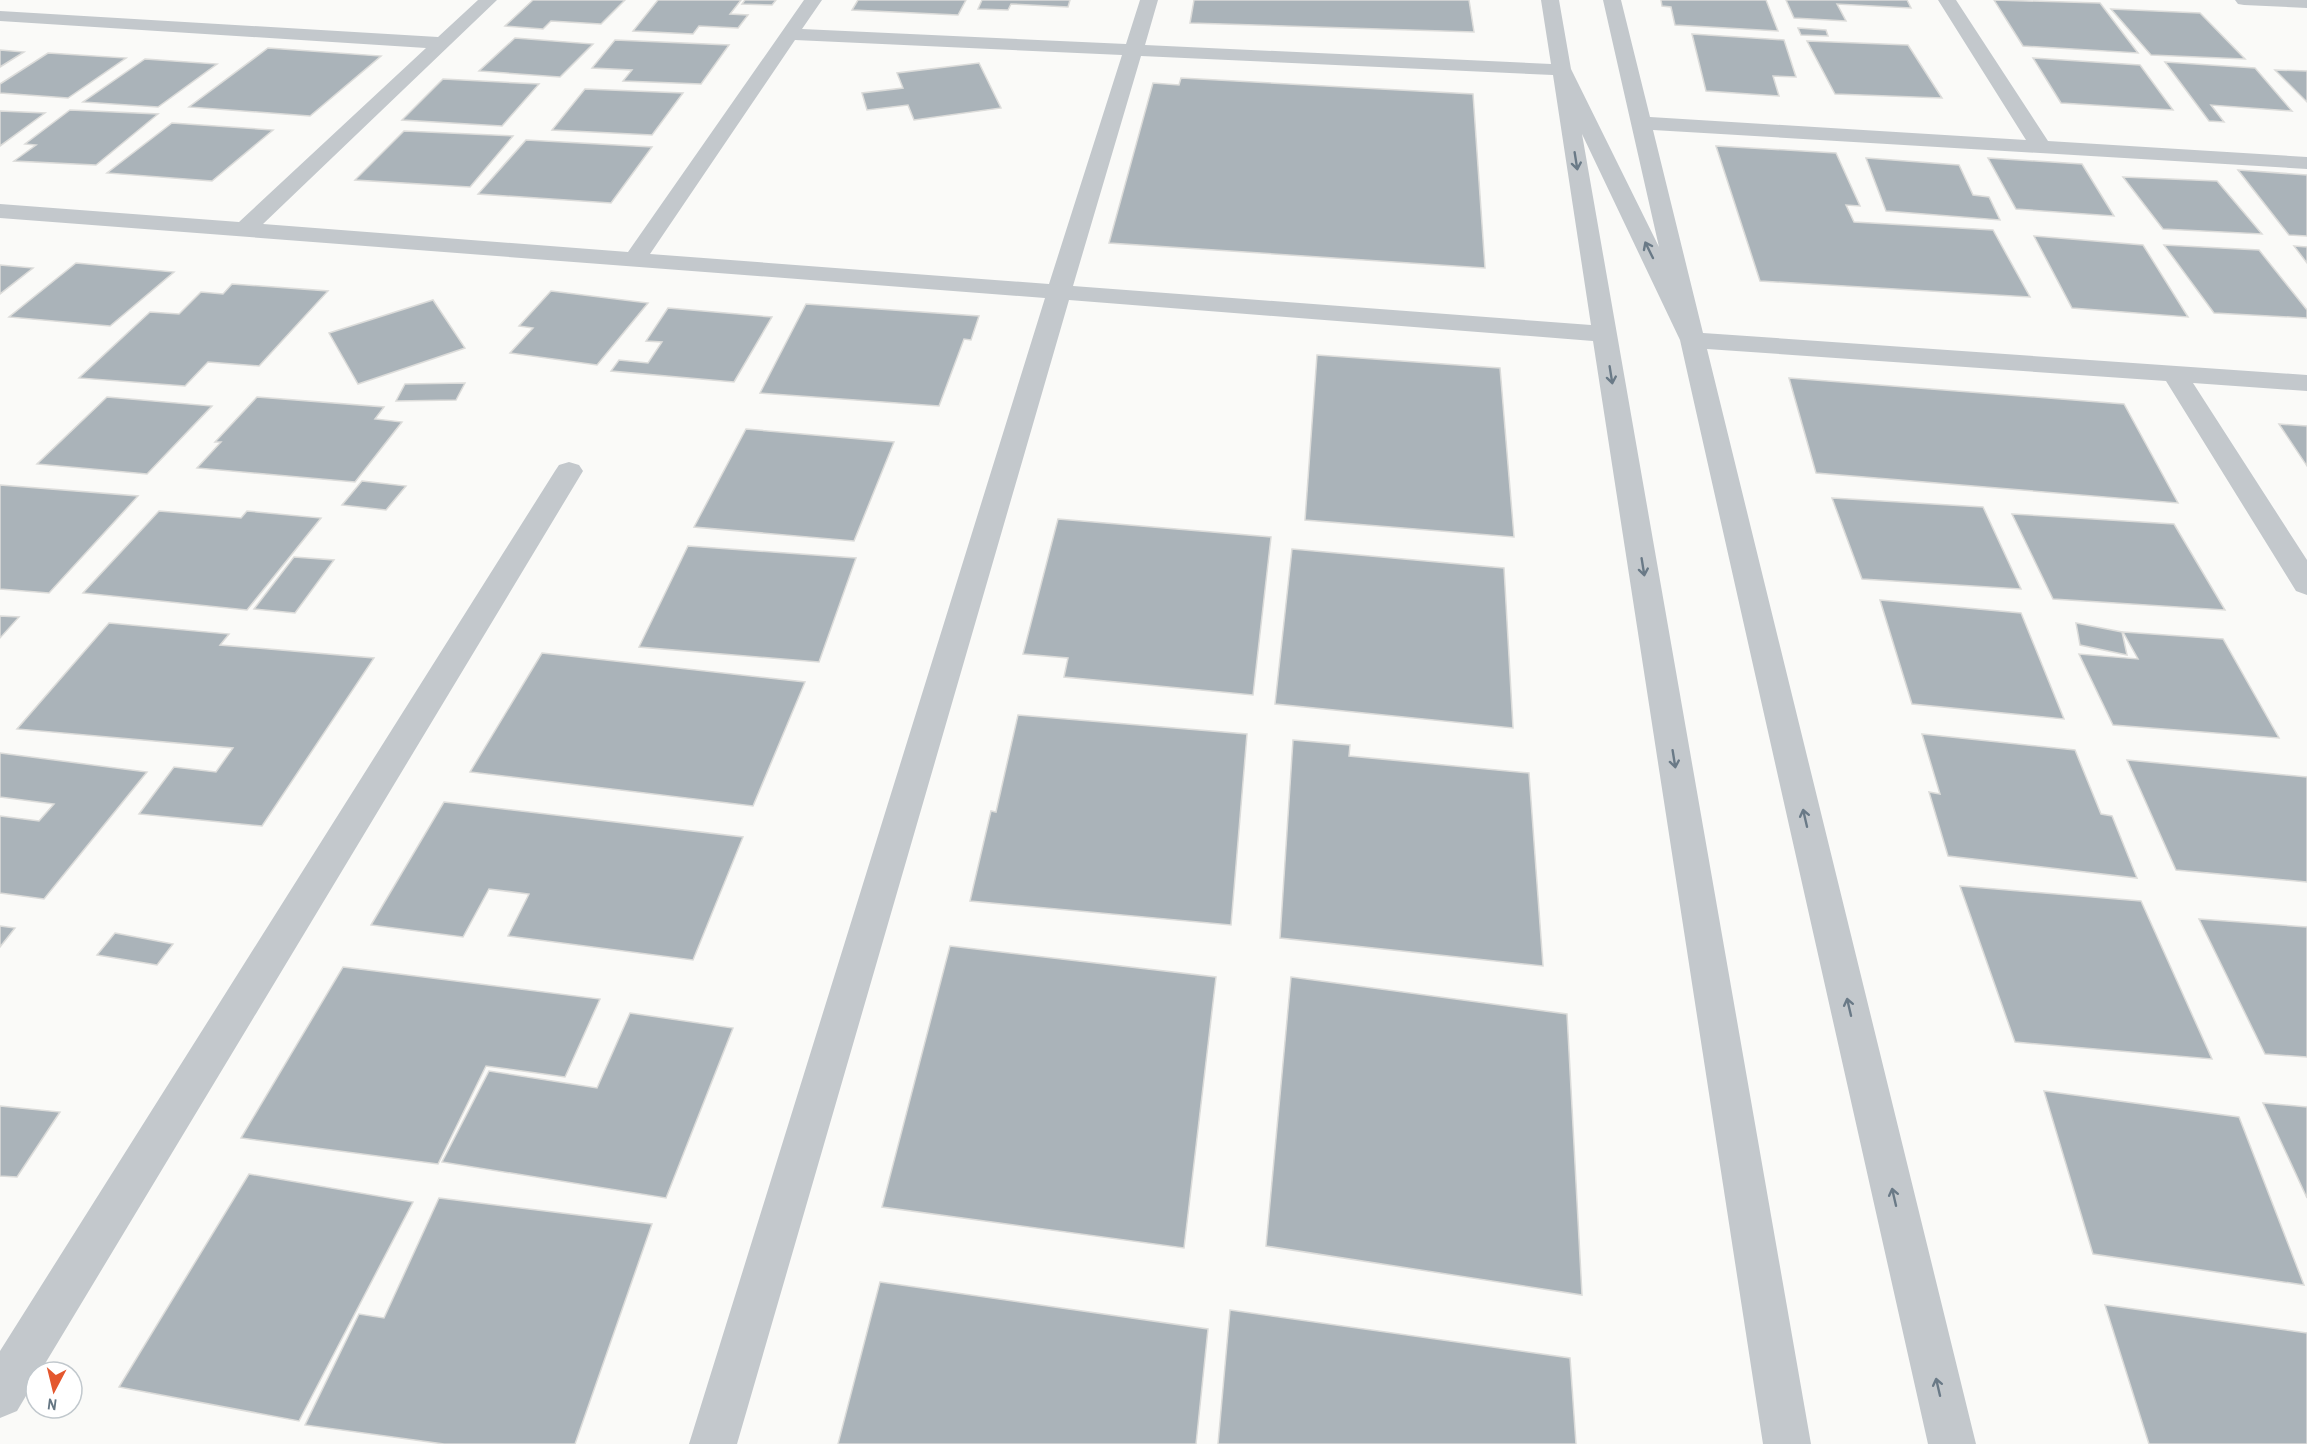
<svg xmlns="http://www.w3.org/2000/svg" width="2307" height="1444" font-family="'Archivo Narrow',sans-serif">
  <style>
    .building { fill: #aab3b9; stroke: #dcdcda; stroke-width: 1.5 }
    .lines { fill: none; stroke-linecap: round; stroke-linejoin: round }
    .minor { fill: #c3c8cc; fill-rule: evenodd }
    .oneway { stroke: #6a7a87 }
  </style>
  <rect width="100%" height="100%" fill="#fafaf8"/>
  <g class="building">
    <polygon points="533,0 625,0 601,24 551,21 543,29 505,26"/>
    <polygon points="658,0 741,0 730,14 748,15 738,28 699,26 693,34 633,31"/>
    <polygon points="745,0 776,0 772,5 742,4"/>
    <polygon points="858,0 966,0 958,15 852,10"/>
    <polygon points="982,0 1070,0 1068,7 1011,4 1008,10 978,9"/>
    <polygon points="1194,0 1469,0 1474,32 1190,23"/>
    <polygon points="1661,0 1766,0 1778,31 1675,25 1671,7 1662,6"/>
    <polygon points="1786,0 1907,0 1911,8 1837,4 1846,21 1794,18"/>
    <polygon points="1994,0 2100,3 2138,53 2023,46"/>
    <polygon points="2111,9 2200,13 2245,59 2151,55"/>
    <polygon points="1798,28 1826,30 1828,36 1801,35"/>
    <polygon points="1692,34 1784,40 1796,77 1773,76 1779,96 1706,91"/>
    <polygon points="515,38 593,44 560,77 479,71"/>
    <polygon points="615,40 729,45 701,84 623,81 632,70 592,68"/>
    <polygon points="1807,41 1908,45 1942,98 1835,94"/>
    <polygon points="268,48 381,56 310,116 189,107"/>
    <polygon points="0,50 24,52 0,67"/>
    <polygon points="48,53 126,58 68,98 0,93 0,84"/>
    <polygon points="2033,58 2140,65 2173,110 2061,103"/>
    <polygon points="145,59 217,64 158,107 83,102"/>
    <polygon points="2165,62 2255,68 2292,111 2211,105 2224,122 2209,121"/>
    <polygon points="979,63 1001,108 914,120 908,105 867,110 862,93 903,88 897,73"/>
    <polygon points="2275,70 2307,71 2307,102"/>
    <polygon points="1181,78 1473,94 1485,268 1109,243 1153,83 1179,85"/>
    <polygon points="443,79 539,84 502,126 402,120"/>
    <polygon points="585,89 683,93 652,135 552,130"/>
    <polygon points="70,110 158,114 96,165 14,161 36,145 25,144"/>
    <polygon points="0,111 45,113 0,146"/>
    <polygon points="172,123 273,130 212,181 107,173"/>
    <polygon points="404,131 513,136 470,187 355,180"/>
    <polygon points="526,140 652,147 611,203 478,194"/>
    <polygon points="1716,146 1836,153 1860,206 1846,205 1854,222 1993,230 2030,297 1760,281"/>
    <polygon points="1866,158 1959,165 1973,195 1989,197 2000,220 1886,211"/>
    <polygon points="1988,158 2082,164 2114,216 2016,209"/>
    <polygon points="2238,170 2307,175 2307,236 2289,235"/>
    <polygon points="2123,177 2217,181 2262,234 2163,229"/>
    <polygon points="2034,236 2143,245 2188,317 2072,308"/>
    <polygon points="2164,245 2259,250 2307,310 2307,318 2214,313"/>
    <polygon points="2294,246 2307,247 2307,263"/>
    <polygon points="76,263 174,272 110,326 9,317"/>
    <polygon points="0,265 33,268 0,294"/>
    <polygon points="232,284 328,291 259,366 208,362 185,386 79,378 150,312 179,314 201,292 223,294"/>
    <polygon points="551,291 648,303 597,365 510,353 533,328 519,326"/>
    <polygon points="433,300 465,348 358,384 329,333"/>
    <polygon points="806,304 979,316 971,340 964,339 939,406 760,393"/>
    <polygon points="668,308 772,317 734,382 611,371 619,360 648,363 662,342 646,341"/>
    <polygon points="1317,355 1500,368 1514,537 1305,520"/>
    <polygon points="1789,378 2124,404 2178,503 1816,473"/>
    <polygon points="465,383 456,400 396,401 405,384"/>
    <polygon points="107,397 212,406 147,474 37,464"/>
    <polygon points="257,397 384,407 375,419 402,422 355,482 197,468 221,442 215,442"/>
    <polygon points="2279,424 2307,426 2307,466"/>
    <polygon points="746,429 894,442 854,541 694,527"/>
    <polygon points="362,481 406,486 386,510 342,505"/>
    <polygon points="0,485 138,496 49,593 0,589"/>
    <polygon points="1832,498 1983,507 2021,589 1862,579"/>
    <polygon points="159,511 241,518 247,511 321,518 247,610 83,593"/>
    <polygon points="2012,514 2174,524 2225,610 2053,599"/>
    <polygon points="1058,519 1271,537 1253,695 1064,677 1068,658 1023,654"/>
    <polygon points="688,546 856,558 819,662 639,647"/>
    <polygon points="1292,549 1504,568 1513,728 1275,704"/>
    <polygon points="294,557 334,560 295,613 254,609"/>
    <polygon points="1880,600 2021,613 2064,719 1912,704"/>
    <polygon points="0,616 19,617 0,638"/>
    <polygon points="109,623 229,634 220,645 374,658 262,826 139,814 174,767 216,772 233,748 17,729"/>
    <polygon points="2076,623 2122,632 2127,655 2080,645"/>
    <polygon points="2123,632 2223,639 2279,738 2113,725 2079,654 2138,659"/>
    <polygon points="542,653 805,682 753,806 470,772"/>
    <polygon points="1018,715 1247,734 1231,925 970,901 991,811 996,812"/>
    <polygon points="1922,734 2075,750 2101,814 2112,816 2137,878 1948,856 1929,792 1940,794"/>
    <polygon points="1293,740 1350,745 1349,756 1529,773 1543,966 1280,938"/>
    <polygon points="0,753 147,772 44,899 0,893 0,816 39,821 54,804 0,797"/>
    <polygon points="2127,760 2307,777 2307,882 2176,870"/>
    <polygon points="444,802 743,837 693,960 508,936 529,894 489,889 463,937 371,925"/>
    <polygon points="1960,886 2141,901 2212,1059 2015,1042"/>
    <polygon points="2199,919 2307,927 2307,1057 2265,1054"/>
    <polygon points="0,926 15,928 0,947"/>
    <polygon points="115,933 173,944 157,965 97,955"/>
    <polygon points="950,946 1216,977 1184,1248 882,1207"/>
    <polygon points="343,967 600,999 565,1077 486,1066 438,1164 241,1138"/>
    <polygon points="1291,977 1567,1014 1582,1295 1266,1246"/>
    <polygon points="630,1013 733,1028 666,1198 442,1162 489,1071 597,1088"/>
    <polygon points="2044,1091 2239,1117 2304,1285 2093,1254"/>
    <polygon points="2263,1103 2307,1107 2307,1198"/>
    <polygon points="0,1106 60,1112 17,1177 0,1176"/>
    <polygon points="249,1174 413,1202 299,1421 119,1387"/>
    <polygon points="439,1198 652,1224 575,1444 444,1444 305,1425 359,1314 384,1318"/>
    <polygon points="880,1282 1208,1329 1196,1444 838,1444"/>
    <polygon points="2105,1305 2307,1333 2307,1444 2149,1444"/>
    <polygon points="1230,1310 1570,1358 1576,1444 1218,1444"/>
  </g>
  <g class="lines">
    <g class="minor">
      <path d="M478,0H497L263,224L628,252L804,0H822L802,29L1126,44L1140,0H1158L1145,45L1551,64L1541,0H1559L1571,69L1659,247L1603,0H1621L1650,117L2026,140L1938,0H1956L2048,141L2307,157V169L1653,130L1703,333L2307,375V391L2193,383L2307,560V595L2296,591L2166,381L1707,349L1976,1444H1928L1680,340L1582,134L1811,1444H1763L1593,341L1069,300L737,1444H689L1045,298L0,218V204L239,222L426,48L0,21V11L438,37ZM795,40L1122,55L1049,284L650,254ZM1141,56L1553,75L1591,325L1073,286Z"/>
      <polygon points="2235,0 2307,0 2307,8 2244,5 2238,4"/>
      <polygon points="569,462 579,465 583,471 40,1372 36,1372 36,1379 17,1411 0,1418 0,1351 555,471 559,465"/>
    </g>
  </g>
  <defs><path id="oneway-shaft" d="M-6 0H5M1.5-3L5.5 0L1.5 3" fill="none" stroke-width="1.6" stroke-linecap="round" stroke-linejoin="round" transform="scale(1.5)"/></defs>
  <g class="oneway">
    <use href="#oneway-shaft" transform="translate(1576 161) rotate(81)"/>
    <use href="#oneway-shaft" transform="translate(1649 250) rotate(-116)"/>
    <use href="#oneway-shaft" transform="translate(1611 375) rotate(81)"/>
    <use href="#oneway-shaft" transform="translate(1643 567) rotate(81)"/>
    <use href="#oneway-shaft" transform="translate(1674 759) rotate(81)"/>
    <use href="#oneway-shaft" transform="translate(1805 818) rotate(-103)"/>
    <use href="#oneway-shaft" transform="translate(1849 1007) rotate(-103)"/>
    <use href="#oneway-shaft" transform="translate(1894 1197) rotate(-103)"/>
    <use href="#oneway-shaft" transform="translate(1938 1387) rotate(-103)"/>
  </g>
  <g transform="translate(54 1390) rotate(187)"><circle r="28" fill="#ffffff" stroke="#c1c8cd" stroke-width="1.5"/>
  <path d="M0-4.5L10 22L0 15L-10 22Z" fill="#e4572e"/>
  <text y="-9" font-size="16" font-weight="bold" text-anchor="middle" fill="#657683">N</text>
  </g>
</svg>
